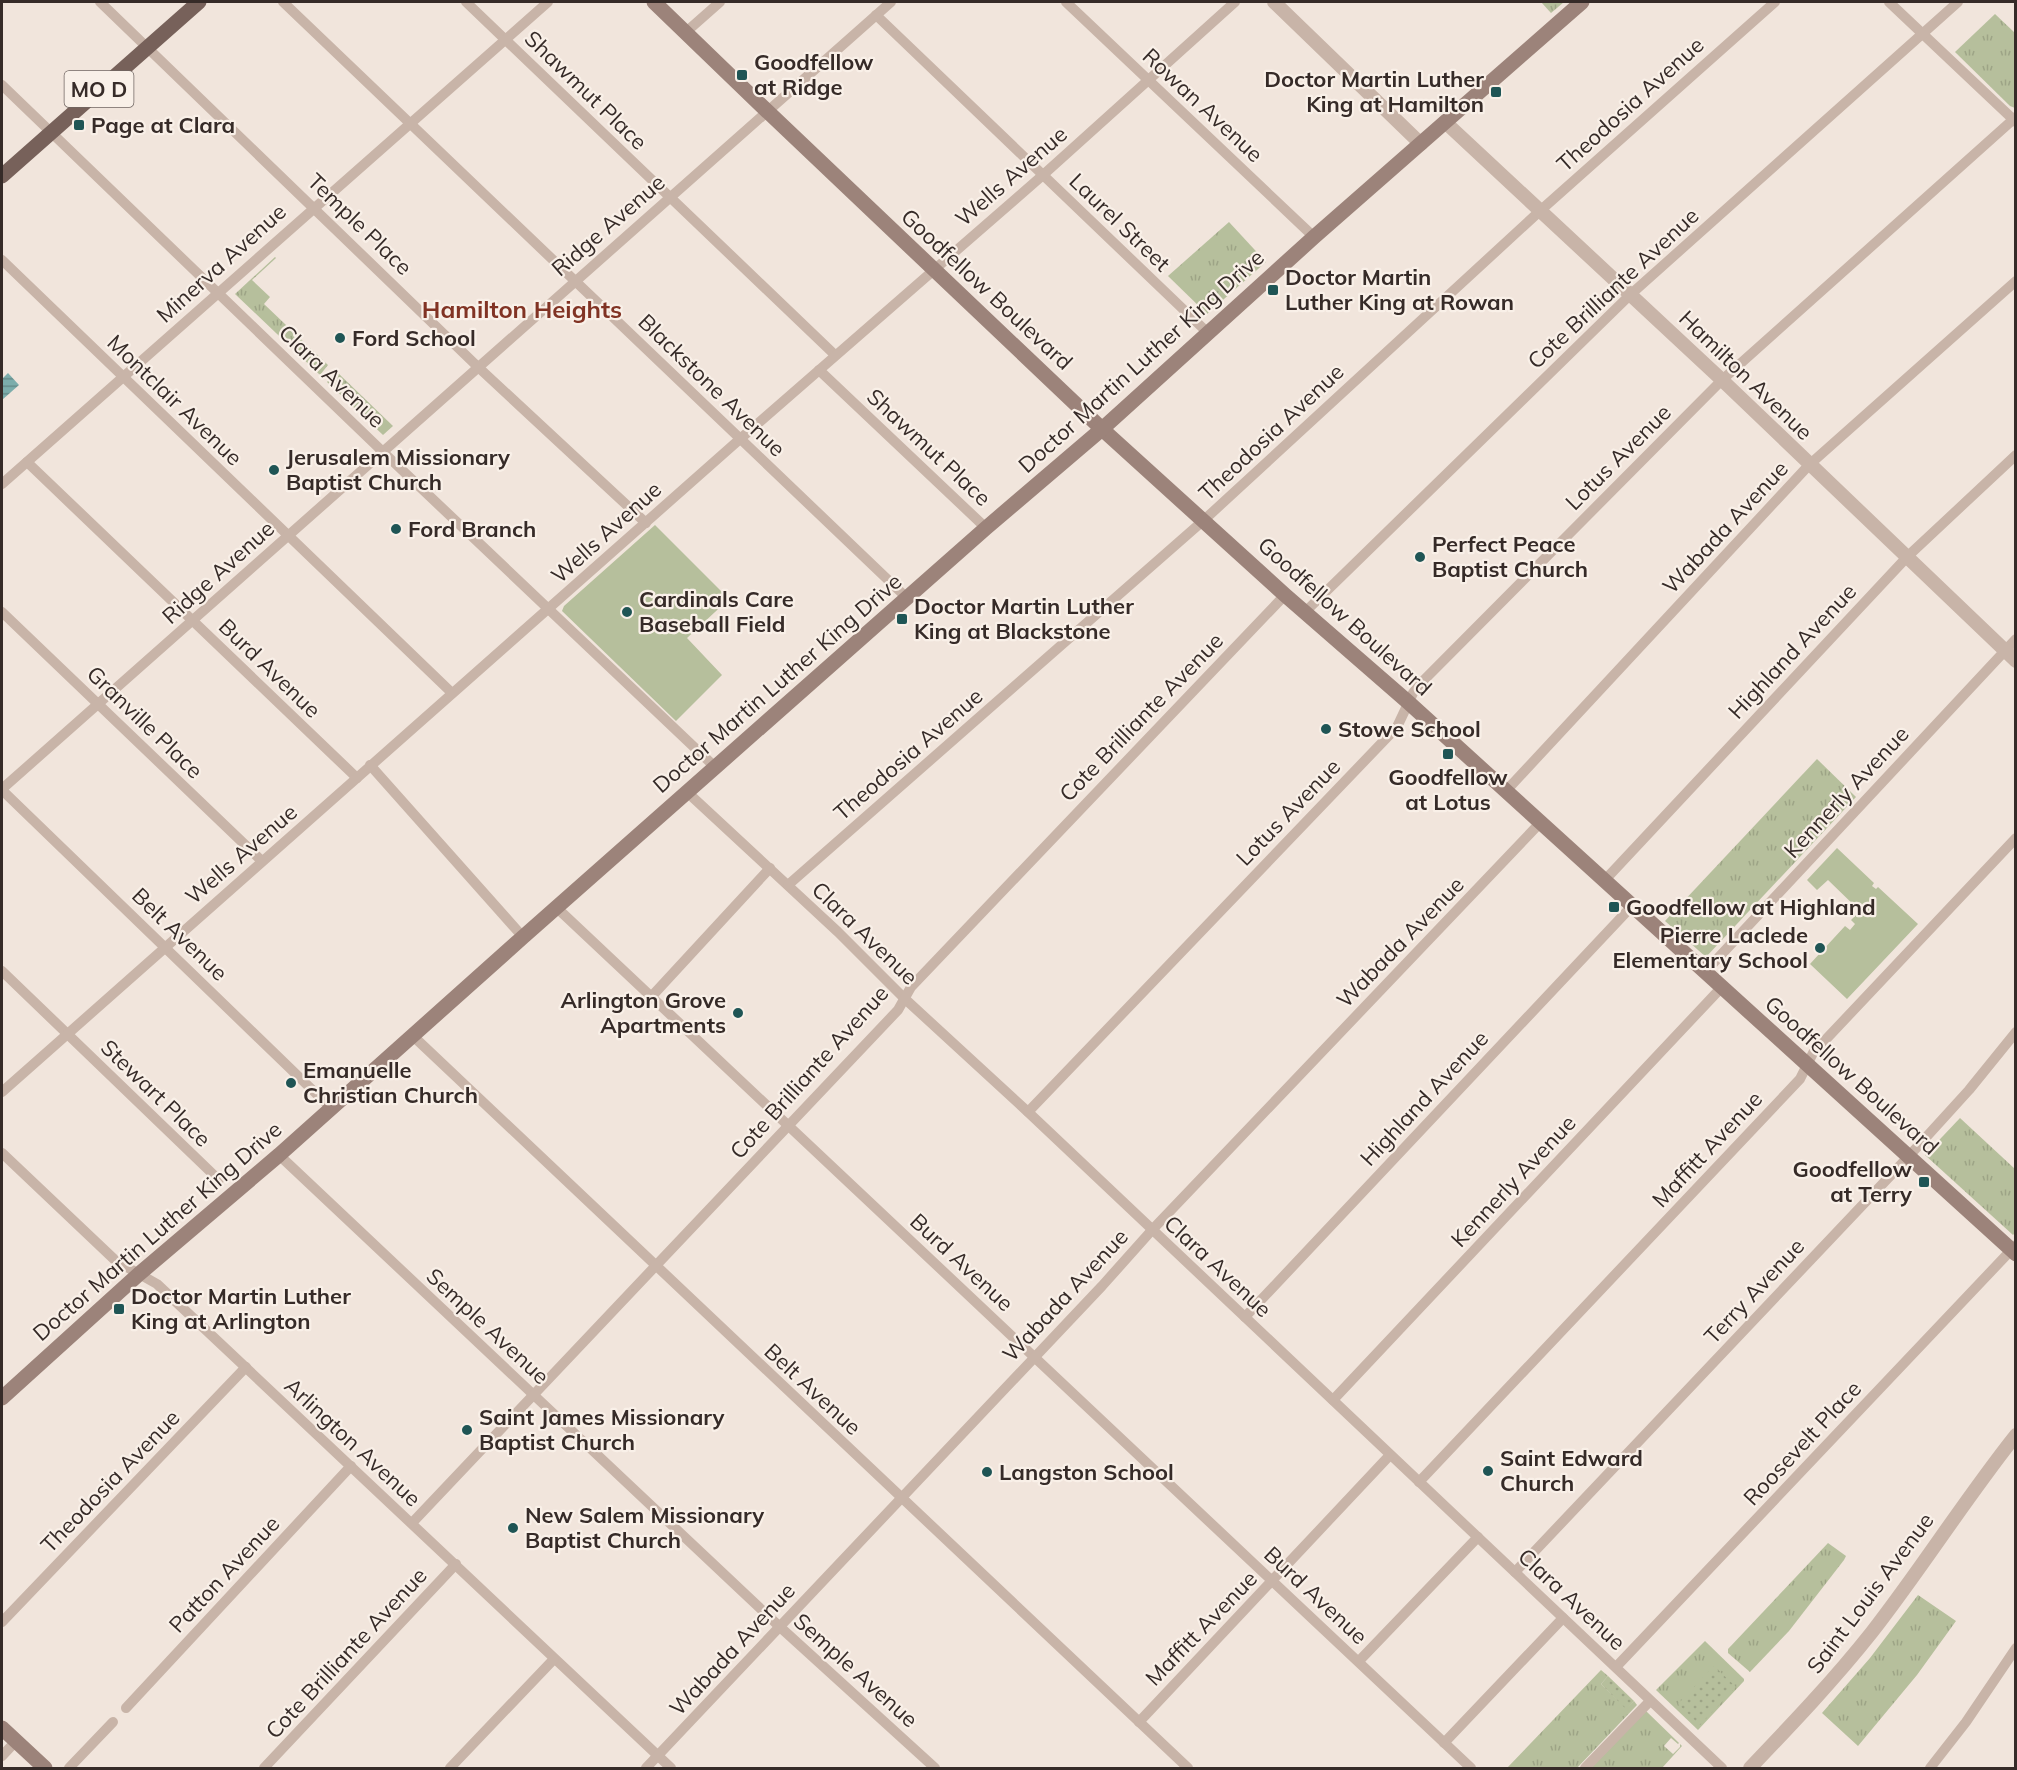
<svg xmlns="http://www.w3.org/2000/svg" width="2017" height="1770" font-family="Mulish,sans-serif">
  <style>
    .grass { fill: url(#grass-tufts) }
    .park { fill: #b6bf9c }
    .garden { fill: url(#garden-dots) }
    .water { fill: url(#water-rules) }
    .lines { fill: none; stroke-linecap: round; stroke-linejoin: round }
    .minor { stroke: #c8b4a8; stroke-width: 10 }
    .tertiary { stroke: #c8b4a8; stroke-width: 14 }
    .secondary { stroke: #9c837a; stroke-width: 15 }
    .primary { stroke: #77615a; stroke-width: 15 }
    .poi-dot { fill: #1f5555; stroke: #f9f0e8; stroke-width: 2 }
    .labels { text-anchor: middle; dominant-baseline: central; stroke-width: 4.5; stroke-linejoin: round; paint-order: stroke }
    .shield { fill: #f9f0e8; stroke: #706662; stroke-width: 1.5 }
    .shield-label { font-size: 21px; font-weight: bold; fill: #362b28 }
    .poi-label { font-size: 22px; font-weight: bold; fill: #362b28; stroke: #f9f0e8; text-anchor: start }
    .street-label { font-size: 22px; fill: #362b28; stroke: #f9f0e8 }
    .neighbourhood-label { font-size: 24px; font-weight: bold; fill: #813324; stroke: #f9f0e8 }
  </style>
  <defs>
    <pattern id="grass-tufts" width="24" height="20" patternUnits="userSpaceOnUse" patternTransform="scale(1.5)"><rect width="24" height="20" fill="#b6bf9c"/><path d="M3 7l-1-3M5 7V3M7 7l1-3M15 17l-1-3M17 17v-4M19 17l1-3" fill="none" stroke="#9da486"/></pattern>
    <pattern id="garden-dots" width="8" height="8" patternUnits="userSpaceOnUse" patternTransform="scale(1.5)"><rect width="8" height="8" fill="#b6bf9c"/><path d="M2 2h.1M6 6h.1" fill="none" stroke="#9da486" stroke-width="1.8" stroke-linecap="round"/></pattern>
    <pattern id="water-rules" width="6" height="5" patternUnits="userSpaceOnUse" patternTransform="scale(1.5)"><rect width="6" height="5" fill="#7cadab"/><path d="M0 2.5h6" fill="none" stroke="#668d8b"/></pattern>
  </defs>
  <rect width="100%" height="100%" fill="#f1e5dc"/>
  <g class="grass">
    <polygon points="1541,2 1564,2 1551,13"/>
    <polygon points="1995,14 2015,33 2015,108 2010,106 1955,52"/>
    <polygon points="1229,222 1266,262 1207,314 1168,276"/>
    <polygon points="275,257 276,258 252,280 270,297 264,304 328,365 320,375 235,294"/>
    <polygon points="337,372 393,426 383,435 327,382"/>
    <polygon points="1817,759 1856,797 1706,957 1665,921"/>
    <polygon points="1960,1118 2015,1169 2016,1232 2013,1235 1925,1155"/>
    <polygon points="1828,1543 1846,1556 1844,1560 1789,1631 1750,1672 1728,1653 1728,1649"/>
    <polygon points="1918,1595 1956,1621 1917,1675 1858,1746 1822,1713 1870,1658"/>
    <polygon points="1705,1641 1744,1679 1744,1681 1698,1730 1656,1690"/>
    <polygon points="1601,1670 1608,1676 1601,1684 1626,1708 1634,1701 1637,1705 1577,1768 1507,1768"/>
    <polygon points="1646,1711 1679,1743 1678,1744 1671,1738 1664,1746 1673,1754 1680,1747 1680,1744 1682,1746 1662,1768 1591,1768"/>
  </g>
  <g class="park">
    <polygon points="655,525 729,599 687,638 722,675 676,721 562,611 564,606"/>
    <polygon points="1837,848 1874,883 1872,886 1876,889 1878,887 1918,924 1847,999 1810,964 1845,926 1850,930 1855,924 1851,920 1860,911 1828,880 1817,890 1807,880"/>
  </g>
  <g class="garden">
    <polygon points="1714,1666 1736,1687 1700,1725 1678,1704"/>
    <polygon points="1608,1676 1634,1701 1626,1709 1601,1684"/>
  </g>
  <polygon class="water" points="8,373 19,385 2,400 2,379"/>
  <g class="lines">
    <g class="minor">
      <polyline points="100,2 478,367 646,523"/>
      <polyline points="283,2 907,598"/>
      <polyline points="466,2 835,355"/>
      <polyline points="1066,2 1314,237"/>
      <polyline points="1889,2 2016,122"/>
      <polyline points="876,15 1208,333"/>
      <polyline points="686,32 720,2"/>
      <polyline points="2,85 382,451 715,767"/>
      <polyline points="2,260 452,693"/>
      <polyline points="819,370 986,528"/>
      <polyline points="27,462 357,778"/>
      <polyline points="2,484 548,2"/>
      <polyline points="2,612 262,861"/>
      <polyline points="1305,612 1630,295 1958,2"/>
      <polyline points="370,765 523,937"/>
      <polyline points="2,789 891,2"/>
      <polyline points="2,790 330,1107"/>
      <polyline points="687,792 838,932 904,998 1028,1112 1722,1768"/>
      <polyline points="1505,792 1809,465 2016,281"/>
      <polyline points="1604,881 1908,556 2016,455"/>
      <polyline points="788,885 1204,520 1541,210 1775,2"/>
      <polyline points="557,908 1471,1768"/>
      <polyline points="2,971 219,1180"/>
      <polyline points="1705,972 2016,639"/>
      <polyline points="652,996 770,868"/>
      <polyline points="413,1036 1188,1768"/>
      <polyline points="2,1092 740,439 1043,175 1235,2"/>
      <polyline points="1028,1112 1397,727 1413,693 1419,685 1722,380 2016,117"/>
      <polyline points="2,1153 116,1261 157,1284 671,1768"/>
      <polyline points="279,1155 780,1627 935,1768"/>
      <polyline points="1245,1317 1632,906"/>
      <polyline points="1333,1400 1721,988"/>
      <polyline points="1419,1482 1800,1079 1813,1053 2016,838"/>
      <polyline points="412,1523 898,1010 911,987 1285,595"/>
      <polyline points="1515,1572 1909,1156 1969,1090 2016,1032"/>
      <polyline points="2,1622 246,1367"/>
      <polyline points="1359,1661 1478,1537"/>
      <polyline points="1616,1667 2016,1245"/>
      <polyline points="126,1708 351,1466"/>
      <polyline points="1139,1722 1390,1455"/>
      <polyline points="1444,1743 1563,1618"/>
      <polyline points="2,1756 16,1741"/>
      <polyline points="69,1768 113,1722"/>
      <polyline points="264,1768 456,1564"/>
      <polyline points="450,1768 554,1659"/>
      <polyline points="646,1768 1102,1286 1152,1230 1540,823"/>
      <polyline points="1585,1768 1650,1701"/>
      <polyline points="1930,1768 1966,1722 2016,1648"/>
    </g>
    <g class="tertiary">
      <polyline points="1274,2 1421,144"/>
      <polyline points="1445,122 1722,380 2016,661"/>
      <path d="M1750,1768C1792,1724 1834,1680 1872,1632C1922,1568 1965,1499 2016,1435"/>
    </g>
    <g class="secondary">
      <polyline points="654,2 767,111 1102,429 1285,595 1408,702 2016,1254"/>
      <polyline points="2,1398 139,1274 279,1155 523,937 986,528 1102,429 1314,237 1582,2"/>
      <polyline points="2,1728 45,1768"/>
    </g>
    <polyline class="primary" points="2,176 199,2"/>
  </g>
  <g class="poi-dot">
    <rect x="736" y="69" width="12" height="12" rx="3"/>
    <rect x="1490" y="86" width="12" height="12" rx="3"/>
    <rect x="73" y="119" width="12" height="12" rx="3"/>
    <rect x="1267" y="284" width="12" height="12" rx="3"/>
    <circle cx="340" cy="338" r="6"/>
    <circle cx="274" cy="470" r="6"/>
    <circle cx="396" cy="529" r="6"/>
    <circle cx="1420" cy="557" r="6"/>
    <circle cx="627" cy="612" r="6"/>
    <rect x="896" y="613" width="12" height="12" rx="3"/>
    <circle cx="1326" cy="729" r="6"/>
    <rect x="1442" y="748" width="12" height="12" rx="3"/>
    <rect x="1608" y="901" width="12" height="12" rx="3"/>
    <circle cx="1820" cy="948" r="6"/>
    <circle cx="738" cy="1013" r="6"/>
    <circle cx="291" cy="1083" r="6"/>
    <rect x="1918" y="1176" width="12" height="12" rx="3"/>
    <rect x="113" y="1303" width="12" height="12" rx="3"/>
    <circle cx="467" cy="1430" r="6"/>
    <circle cx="1488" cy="1471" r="6"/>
    <circle cx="987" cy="1472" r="6"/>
    <circle cx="513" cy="1528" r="6"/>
  </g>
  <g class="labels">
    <rect class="shield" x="64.5" y="71" width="69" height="36" rx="4.5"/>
    <g class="shield-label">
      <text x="99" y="89">MO D</text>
    </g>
    <g class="poi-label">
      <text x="754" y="62">Goodfellow<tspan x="754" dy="25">at Ridge</tspan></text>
      <text x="1484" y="79" text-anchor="end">Doctor Martin Luther<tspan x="1484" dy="25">King at Hamilton</tspan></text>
      <text x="91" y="125">Page at Clara</text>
      <text x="1285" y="277">Doctor Martin<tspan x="1285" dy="25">Luther King at Rowan</tspan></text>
      <text x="352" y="338">Ford School</text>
      <text x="286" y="457">Jerusalem Missionary<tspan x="286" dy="25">Baptist Church</tspan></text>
      <text x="408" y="529">Ford Branch</text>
      <text x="1432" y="544">Perfect Peace<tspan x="1432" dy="25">Baptist Church</tspan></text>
      <text x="639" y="599">Cardinals Care<tspan x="639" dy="25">Baseball Field</tspan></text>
      <text x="914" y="606">Doctor Martin Luther<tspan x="914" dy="25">King at Blackstone</tspan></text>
      <text x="1338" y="729">Stowe School</text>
      <text x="1448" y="777" text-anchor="middle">Goodfellow<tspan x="1448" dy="25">at Lotus</tspan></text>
      <text x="1626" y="907">Goodfellow at Highland</text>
      <text x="1808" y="935" text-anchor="end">Pierre Laclede<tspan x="1808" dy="25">Elementary School</tspan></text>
      <text x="726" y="1000" text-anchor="end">Arlington Grove<tspan x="726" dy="25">Apartments</tspan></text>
      <text x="303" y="1070">Emanuelle<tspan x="303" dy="25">Christian Church</tspan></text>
      <text x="1912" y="1169" text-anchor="end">Goodfellow<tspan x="1912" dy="25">at Terry</tspan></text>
      <text x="131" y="1296">Doctor Martin Luther<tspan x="131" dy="25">King at Arlington</tspan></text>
      <text x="479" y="1417">Saint James Missionary<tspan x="479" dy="25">Baptist Church</tspan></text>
      <text x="1500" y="1458">Saint Edward<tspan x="1500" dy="25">Church</tspan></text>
      <text x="999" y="1472">Langston School</text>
      <text x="525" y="1515">New Salem Missionary<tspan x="525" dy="25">Baptist Church</tspan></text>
    </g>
    <g class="street-label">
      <text transform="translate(586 90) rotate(44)">Shawmut Place</text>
      <text transform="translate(1630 104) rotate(-42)">Theodosia Avenue</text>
      <text transform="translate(1203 105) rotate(43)">Rowan Avenue</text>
      <text transform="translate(1011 176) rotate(-41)">Wells Avenue</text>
      <text transform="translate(1120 222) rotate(44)">Laurel Street</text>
      <text transform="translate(360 224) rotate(44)">Temple Place</text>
      <text transform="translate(608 225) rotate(-41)">Ridge Avenue</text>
      <text transform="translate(221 263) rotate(-42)">Minerva Avenue</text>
      <text transform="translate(1613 288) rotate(-43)">Cote Brilliante Avenue</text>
      <text transform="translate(987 289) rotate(43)">Goodfellow Boulevard</text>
      <text transform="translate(1141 361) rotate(-42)">Doctor Martin Luther King Drive</text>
      <text transform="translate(1746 375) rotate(44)">Hamilton Avenue</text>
      <text transform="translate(332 376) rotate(44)">Clara Avenue</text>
      <text transform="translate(712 385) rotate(44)">Blackstone Avenue</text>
      <text transform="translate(175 400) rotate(44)">Montclair Avenue</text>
      <text transform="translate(1271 432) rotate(-43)">Theodosia Avenue</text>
      <text transform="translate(929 447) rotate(43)">Shawmut Place</text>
      <text transform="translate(1618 457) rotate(-45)">Lotus Avenue</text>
      <text transform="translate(1725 527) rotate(-47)">Wabada Avenue</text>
      <text transform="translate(606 532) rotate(-42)">Wells Avenue</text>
      <text transform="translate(218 572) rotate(-42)">Ridge Avenue</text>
      <text transform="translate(1345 616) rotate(42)">Goodfellow Boulevard</text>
      <text transform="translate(1792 651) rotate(-47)">Highland Avenue</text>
      <text transform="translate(270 668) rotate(44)">Burd Avenue</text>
      <text transform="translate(777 683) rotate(-41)">Doctor Martin Luther King Drive</text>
      <text transform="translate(1141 717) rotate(-46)">Cote Brilliante Avenue</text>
      <text transform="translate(145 722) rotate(44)">Granville Place</text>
      <text transform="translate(908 754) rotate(-41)">Theodosia Avenue</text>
      <text transform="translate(1846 792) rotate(-47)">Kennerly Avenue</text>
      <text transform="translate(1288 812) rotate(-46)">Lotus Avenue</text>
      <text transform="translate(241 854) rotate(-41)">Wells Avenue</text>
      <text transform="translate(865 933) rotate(44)">Clara Avenue</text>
      <text transform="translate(180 934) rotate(44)">Belt Avenue</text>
      <text transform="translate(1400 942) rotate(-46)">Wabada Avenue</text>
      <text transform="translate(809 1072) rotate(-48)">Cote Brilliante Avenue</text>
      <text transform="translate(1852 1075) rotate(42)">Goodfellow Boulevard</text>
      <text transform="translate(156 1093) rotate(44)">Stewart Place</text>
      <text transform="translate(1424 1098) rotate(-47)">Highland Avenue</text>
      <text transform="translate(1707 1149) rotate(-47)">Maffitt Avenue</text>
      <text transform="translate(1513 1181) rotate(-47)">Kennerly Avenue</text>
      <text transform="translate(157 1231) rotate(-41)">Doctor Martin Luther King Drive</text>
      <text transform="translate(962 1262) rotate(43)">Burd Avenue</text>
      <text transform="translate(1218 1266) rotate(43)">Clara Avenue</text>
      <text transform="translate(1754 1291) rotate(-47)">Terry Avenue</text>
      <text transform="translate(1065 1295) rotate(-47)">Wabada Avenue</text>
      <text transform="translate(488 1326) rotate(43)">Semple Avenue</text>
      <text transform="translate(813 1389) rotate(43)">Belt Avenue</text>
      <text transform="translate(353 1442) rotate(43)">Arlington Avenue</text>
      <text transform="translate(1802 1443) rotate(-47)">Roosevelt Place</text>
      <text transform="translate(110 1481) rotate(-46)">Theodosia Avenue</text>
      <text transform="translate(224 1574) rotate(-47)">Patton Avenue</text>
      <text transform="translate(1870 1593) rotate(-53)">Saint Louis Avenue</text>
      <text transform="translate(1316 1595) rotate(43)">Burd Avenue</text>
      <text transform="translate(1572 1599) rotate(43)">Clara Avenue</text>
      <text transform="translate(1201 1628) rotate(-46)">Maffitt Avenue</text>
      <text transform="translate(732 1649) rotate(-47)">Wabada Avenue</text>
      <text transform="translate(346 1653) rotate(-47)">Cote Brilliante Avenue</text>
      <text transform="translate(856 1670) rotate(42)">Semple Avenue</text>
    </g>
    <g class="neighbourhood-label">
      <text x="522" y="309">Hamilton Heights</text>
    </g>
  </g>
  <rect width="2017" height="1770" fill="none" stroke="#362b28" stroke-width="6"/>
</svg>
